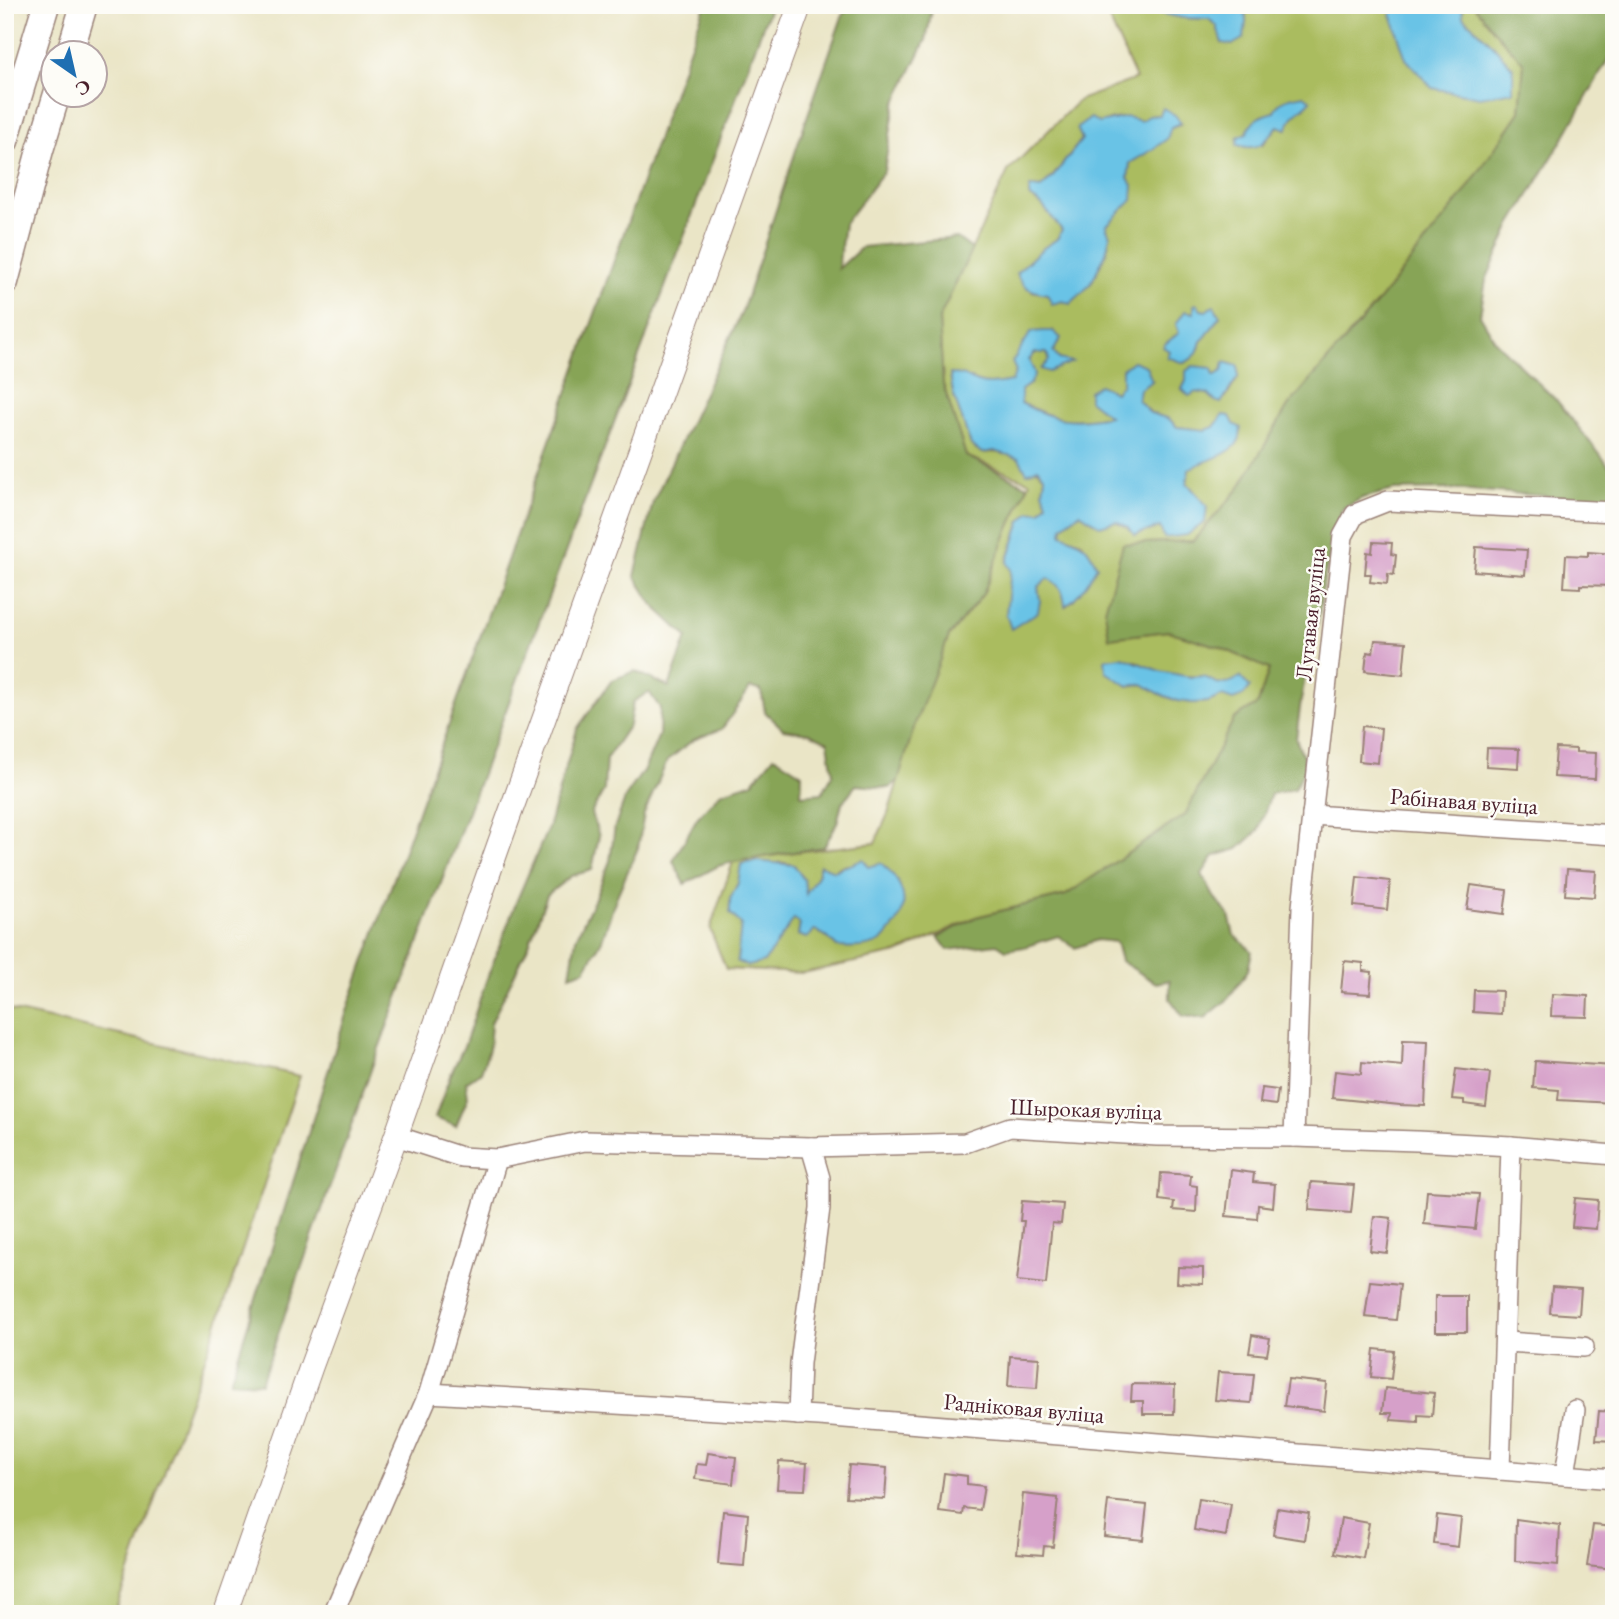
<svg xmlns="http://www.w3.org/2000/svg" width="1619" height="1619" font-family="'EB Garamond',serif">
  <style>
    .green { fill: #aabc5f; stroke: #7a6e45; stroke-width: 2; fill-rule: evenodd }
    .forest { fill: #87a456; stroke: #686240; stroke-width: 2 }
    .water { fill: #69c3e6; stroke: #5a7188; stroke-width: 2 }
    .building { fill: #d6a0c9 }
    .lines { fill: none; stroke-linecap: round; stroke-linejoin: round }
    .minor-casing { stroke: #9a8278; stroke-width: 22 }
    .major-casing { stroke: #9a8278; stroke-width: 25 }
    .highway-casing { stroke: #9a8278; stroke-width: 29 }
    .minor { stroke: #fff; stroke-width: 19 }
    .major { stroke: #fff; stroke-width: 23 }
    .highway { stroke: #fff; stroke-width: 26 }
    .labels { text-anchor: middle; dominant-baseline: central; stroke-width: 5; stroke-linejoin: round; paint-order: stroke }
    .street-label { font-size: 23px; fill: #4a1f2b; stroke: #fdfcf7 }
  </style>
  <rect width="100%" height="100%" fill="#fdfcf7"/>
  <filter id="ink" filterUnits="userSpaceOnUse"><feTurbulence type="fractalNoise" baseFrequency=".0143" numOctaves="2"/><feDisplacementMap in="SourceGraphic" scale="14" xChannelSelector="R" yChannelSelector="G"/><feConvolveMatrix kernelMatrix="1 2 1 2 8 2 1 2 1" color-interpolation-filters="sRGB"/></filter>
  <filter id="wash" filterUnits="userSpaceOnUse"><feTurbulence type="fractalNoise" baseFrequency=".00686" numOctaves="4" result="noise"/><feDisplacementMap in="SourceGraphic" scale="28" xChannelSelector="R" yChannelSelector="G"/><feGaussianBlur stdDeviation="1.57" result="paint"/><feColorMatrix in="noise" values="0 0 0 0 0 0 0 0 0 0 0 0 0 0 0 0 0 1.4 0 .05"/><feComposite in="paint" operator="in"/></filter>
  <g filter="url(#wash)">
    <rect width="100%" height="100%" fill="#eae5c6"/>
    <g class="green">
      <path d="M1103,5H1162L1163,14L1183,18L1209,19L1217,26L1222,43L1246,22L1245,5H1393L1391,14L1491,43L1463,17L1462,5H1474L1497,34L1524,63L1520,112L1463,195L1376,304L1289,405L1238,490L1193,541L1123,544L1109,638L1168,631L1220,647L1269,669L1258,704L1234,719L1185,815L1066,895L976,917L898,953L803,973L726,969L710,929L733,862L796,852L875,843L888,814L915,724L949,636L983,594L1007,533L1030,482L966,456L943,384L939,319L1008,171L1079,100L1136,79ZM1305,107C1295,112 1291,118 1287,129L1278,126L1263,144L1238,137L1247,133L1261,116ZM1160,115L1180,124L1171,127L1153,149L1130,163C1127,185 1121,210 1106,227L1110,236L1106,254L1090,285L1047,294L1032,291L1017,273L1042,249L1057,239L1062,230L1042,205L1029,196L1030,187L1041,188C1073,161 1089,104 1141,121L1149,116ZM1214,307L1220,316C1213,324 1209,335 1201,341L1199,349L1184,363L1168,357L1173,337L1179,333L1176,324C1182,316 1196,310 1206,311ZM1053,331V352L1059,359L1070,362L1049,360L1047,353H1035L1029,361L1031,383L1021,390V403C1058,421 1070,423 1110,416L1101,408L1122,384L1151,381L1140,389L1138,400L1151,413L1169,419L1177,427L1206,431L1214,427L1223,415L1234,424L1207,459L1189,468L1187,483L1207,506L1160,527L1135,535L1128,527L1115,521L1100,526L1080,513L1063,526L1062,535L1082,542L1097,566C1088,581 1080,596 1066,606C1062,591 1062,586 1048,577L1038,587L1040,601L1022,621L1011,628L1009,590L1011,570L1007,562L1021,521L1041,511L1047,503L1043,491L1045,477C1031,460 1005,449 982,453L971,445L953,393L950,375C964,374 966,377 978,382C988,386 1001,383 1012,381L1016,371ZM1222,371L1238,378L1226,397L1215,401L1209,394L1182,389L1186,381L1214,376ZM1136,661C1155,673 1182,678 1204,676C1215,684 1220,685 1233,682L1222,696L1208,702L1193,703L1178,701L1160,694L1143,684L1128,686L1122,681ZM780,862L794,865L804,880L806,895L817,876L820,865L833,871L843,865L869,867L837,947L826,936L815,930L798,935L800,924L794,918L764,962L741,924L730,899L738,883Z"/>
      <polygon points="5,1009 300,1076 223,1308 114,1614 5,1614"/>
    </g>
    <g class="forest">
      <polygon points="705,5 771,5 373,1064 261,1383 230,1381 349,1005"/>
      <polygon points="848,5 933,5 926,40 895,104 884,171 844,224 838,269 862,247 957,238 972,249 939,319 943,384 966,456 1028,486 1007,533 983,594 949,636 915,724 898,781 889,788 856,785 842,803 837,823 824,847 733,862 718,866 685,884 673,861 697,818 720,793 753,782 774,756 802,774 801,795 822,793 833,774 828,742 809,733 783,729 765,712 761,690 750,688 722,729 693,740 667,761 644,814 638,848 616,898 602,940 585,970 570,975 576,938 595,898 610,861 615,826 626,796 645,768 659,735 660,708 649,692 633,702 629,725 606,759 604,790 591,813 599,836 592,870 571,876 547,895 529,944 491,1023 489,1049 481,1072 466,1082 468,1097 456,1126 435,1118 450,1076 465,1044 486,981 517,900 548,828 577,729 612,680 635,671 669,687 687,637 653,605 635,576 653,502 742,312 805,123 841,20"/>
      <polygon points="1474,5 1614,5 1614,49 1566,134 1511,225 1486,280 1480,315 1496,342 1558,402 1614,472 1614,501 1457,489 1394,490 1362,498 1342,509 1324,578 1318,623 1309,656 1301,700 1296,739 1307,766 1294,789 1271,794 1258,831 1238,849 1214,856 1202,874 1214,897 1229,915 1234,935 1252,951 1248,970 1227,1000 1205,1018 1183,1016 1170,999 1170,980 1156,983 1121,961 1116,942 1097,940 1075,948 1058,936 1024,947 1006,950 997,944 948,950 938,937 976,917 1066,895 1185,815 1234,719 1258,704 1269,669 1220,647 1168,631 1109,638 1105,610 1123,544 1193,541 1238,490 1289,405 1376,304 1463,195 1520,112 1524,63 1497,34"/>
    </g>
    <g class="water">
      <polygon points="1162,5 1245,5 1246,22 1244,38 1232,45 1222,43 1217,26 1209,19 1183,18 1163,14"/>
      <polygon points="1393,5 1462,5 1463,17 1491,43 1513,68 1513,91 1480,97 1432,88 1406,59 1391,14"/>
      <path d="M1304,95L1311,100C1300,113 1293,111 1287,129L1278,126C1265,142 1259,152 1237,145L1238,137L1247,133C1253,117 1259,117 1274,112C1280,98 1289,98 1304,95Z"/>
      <path d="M1163,108L1175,115L1181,123L1171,127L1167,139L1153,149L1130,163L1128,178L1133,185L1132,200L1106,226L1110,236L1106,253L1090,285L1070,304L1063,301L1052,304L1047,294C1030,291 1024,289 1016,273L1042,249L1057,239L1062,230L1042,205L1029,196L1030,187L1041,188L1052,178L1082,139L1077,128L1091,118L1099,123L1127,117L1141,121L1149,116L1160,115Z"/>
      <path d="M1197,304L1201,310L1206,311L1214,306L1220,316C1213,324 1209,335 1201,341C1198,353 1195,358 1184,363L1167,357L1169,351L1163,347L1166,343L1179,333L1176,324L1185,311L1194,313V305Z"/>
      <path d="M1043,331H1053L1061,338L1053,352L1059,359L1072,362L1049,372L1041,369L1049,360L1047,353H1035L1029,360L1035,373L1031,383L1021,390V403C1055,421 1072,423 1109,416L1089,400V391L1099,385L1115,392L1122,384V369L1133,361L1146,366L1152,381L1140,389L1138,400L1150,413L1169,419L1177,427L1206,430L1214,427L1223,415L1230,416L1234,424L1241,428C1240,432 1241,436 1239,440C1234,454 1203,461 1189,469L1187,483L1207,506L1205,522L1187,535L1164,538L1160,527L1135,535L1128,527L1116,521L1100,526L1080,513L1063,526L1062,534C1084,544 1086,543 1097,566C1088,582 1080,596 1065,606C1064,592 1060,585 1048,578L1038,587L1040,601L1038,612L1011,629L1006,614L1011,570L1007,563L1021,521L1030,512L1041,511L1047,503L1043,491L1045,477L1038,468L1027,473L1019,458L994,451L982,453L971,445L953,393L950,374C965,374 965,377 977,382C988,386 1001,383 1012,381L1016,371L1012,362L1031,332Z"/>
      <polygon points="1224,362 1238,366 1238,377 1221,403 1215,401 1208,394 1196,392 1189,396 1182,389 1186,381 1186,371 1193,366 1212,368 1214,376 1222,371"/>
      <path d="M1122,657L1160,671L1190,677L1204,676C1218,686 1225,687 1240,677L1250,687L1243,696L1233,700L1222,696L1208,702L1193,703L1178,701L1160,694L1143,684L1128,686L1106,672L1105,659Z"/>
      <path d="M863,859L869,867L881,863C903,881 913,905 892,929C889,932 885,939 881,941C869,948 850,948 837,947L826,936L815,930L807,938L798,935L800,924L794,919L764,962L749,966L737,962L741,924L730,913V899L738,883L741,864L757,861L794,865L804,880L806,894L817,876L820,865L834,871C844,865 852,866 863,859Z"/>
    </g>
    <g id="blocks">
      <g class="building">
        <polygon points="1373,542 1392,543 1391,554 1396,555 1394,575 1388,574 1387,584 1370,582 1371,574 1365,574 1367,552 1372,553"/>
        <polygon points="1476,547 1527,550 1525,575 1474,571"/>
        <polygon points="1588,552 1614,554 1614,586 1580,585 1580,588 1564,587 1566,555 1588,556"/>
        <polygon points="1375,640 1406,642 1403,675 1365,671 1367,652 1373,653"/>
        <polygon points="1362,726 1381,728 1378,763 1359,761"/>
        <polygon points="1487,748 1519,749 1518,768 1486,766"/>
        <polygon points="1556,748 1576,749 1576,752 1596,753 1595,779 1554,777"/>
        <polygon points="1567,869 1596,871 1594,897 1565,895"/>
        <polygon points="1357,877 1390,881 1387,910 1354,906"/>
        <polygon points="1471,885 1507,890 1504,914 1467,909"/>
        <polygon points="1344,961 1363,963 1363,971 1372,972 1370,994 1341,992"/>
        <polygon points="1474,990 1502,991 1501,1014 1473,1012"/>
        <polygon points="1552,994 1588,996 1587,1017 1551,1016"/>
        <polygon points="1403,1040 1428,1041 1425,1106 1400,1105 1332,1098 1335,1071 1361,1074 1362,1062 1402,1066"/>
        <polygon points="1535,1061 1614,1066 1614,1103 1558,1100 1559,1090 1533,1088"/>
        <polygon points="1456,1069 1490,1073 1486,1107 1464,1104 1464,1100 1452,1099"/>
        <polygon points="1262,1088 1278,1090 1276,1105 1260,1103"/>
        <polygon points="1231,1170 1254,1173 1253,1182 1275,1184 1273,1207 1258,1205 1257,1219 1226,1216"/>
        <polygon points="1161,1173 1191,1175 1190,1185 1197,1186 1196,1212 1173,1210 1174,1202 1159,1200"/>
        <polygon points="1311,1182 1354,1185 1351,1213 1309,1210"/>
        <polygon points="1427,1191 1479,1194 1475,1229 1424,1224"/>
        <polygon points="1575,1198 1598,1200 1596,1229 1572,1227"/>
        <polygon points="1022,1201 1063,1204 1061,1224 1052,1223 1046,1284 1017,1281 1024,1221 1020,1221"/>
        <polygon points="1374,1216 1391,1218 1387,1253 1370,1251"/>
        <polygon points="1178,1267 1203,1268 1203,1284 1177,1283"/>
        <polygon points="1370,1281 1400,1284 1396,1320 1365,1317"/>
        <polygon points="1552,1287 1581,1289 1579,1315 1550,1313"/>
        <rect x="1435" y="1296" width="32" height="36"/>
        <polygon points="1252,1335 1270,1338 1267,1355 1249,1353"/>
        <polygon points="1374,1349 1394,1351 1391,1379 1371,1377"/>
        <polygon points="1010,1356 1039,1358 1037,1388 1008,1386"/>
        <polygon points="1218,1372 1254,1374 1251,1403 1215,1400"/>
        <polygon points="1288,1379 1327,1383 1324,1411 1284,1406"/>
        <polygon points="1132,1384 1175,1385 1174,1414 1143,1414 1143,1401 1131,1401"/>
        <polygon points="1385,1388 1434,1393 1432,1416 1418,1415 1418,1422 1391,1420 1392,1413 1382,1413"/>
        <polygon points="1599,1411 1614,1412 1614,1441 1596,1440"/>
        <polygon points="708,1453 736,1457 733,1484 695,1479 697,1464 706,1465"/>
        <polygon points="779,1461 807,1463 805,1490 777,1489"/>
        <polygon points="849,1465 887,1468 885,1499 846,1497"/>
        <polygon points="944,1473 967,1476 967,1484 984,1486 980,1510 964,1508 963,1515 939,1512"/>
        <polygon points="1023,1494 1058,1498 1053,1547 1044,1546 1043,1555 1017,1553"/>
        <polygon points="1199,1499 1231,1504 1226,1536 1194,1530"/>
        <polygon points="1108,1501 1147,1505 1143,1540 1104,1536"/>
        <polygon points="1277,1508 1309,1513 1305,1540 1273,1535"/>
        <polygon points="723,1511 748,1514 744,1566 718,1564"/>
        <polygon points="1437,1515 1461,1518 1458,1547 1434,1544"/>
        <polygon points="1341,1518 1369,1523 1363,1558 1335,1553"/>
        <polygon points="1516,1519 1560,1525 1558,1565 1515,1561"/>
        <polygon points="1593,1525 1614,1527 1614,1569 1587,1566"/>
      </g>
    </g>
  </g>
  <g filter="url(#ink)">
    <use href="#blocks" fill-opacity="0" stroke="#9a8278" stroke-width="2"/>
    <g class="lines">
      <g class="minor-casing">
        <g id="minor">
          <polyline points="1312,815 1614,835"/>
          <polyline points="396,1136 461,1157 497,1159 585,1141 811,1147 965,1143 1010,1127 1157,1136 1294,1137 1417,1141 1511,1146 1614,1155"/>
          <polyline points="1294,1137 1302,907 1343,536 1355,514 1388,501 1614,512"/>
          <polyline points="1505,1342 1584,1347"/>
          <polyline points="429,1393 819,1416 1614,1479"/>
          <polyline points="798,1415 800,1363 820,1208 820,1178 811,1147"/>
          <polyline points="1500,1470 1511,1146"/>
          <polyline points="1565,1475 1575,1410"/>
          <polyline points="333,1614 429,1393 497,1159"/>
        </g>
      </g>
      <g class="major-casing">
        <polyline id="major" points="225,1614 311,1367 396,1136 499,844 800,5"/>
      </g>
      <g class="highway-casing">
        <g id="highway">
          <polyline points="70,52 84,5"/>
          <polyline points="5,141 46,5"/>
          <polyline points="5,282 40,150 57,94"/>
        </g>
      </g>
      <use href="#minor" class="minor"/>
      <use href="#major" class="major"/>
      <use href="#highway" class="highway"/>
    </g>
  </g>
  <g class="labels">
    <g class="street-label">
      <text transform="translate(1310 614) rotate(-84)">Лугавая вуліца</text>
      <text transform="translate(1464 801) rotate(4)">Рабінавая вуліца</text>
      <text transform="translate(1086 1109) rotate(2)">Шырокая вуліца</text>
      <text transform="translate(1024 1408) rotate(5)">Радніковая вуліца</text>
    </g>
  </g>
  <rect width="1619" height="1619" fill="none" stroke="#fdfcf7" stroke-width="28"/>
  <g transform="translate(74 74) rotate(146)"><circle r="33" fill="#fdfcf7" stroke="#b5a4a5" stroke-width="2"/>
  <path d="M0-5L12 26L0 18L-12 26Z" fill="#1f6fb2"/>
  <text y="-10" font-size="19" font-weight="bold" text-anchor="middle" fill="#4a1f2b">С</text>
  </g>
</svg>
